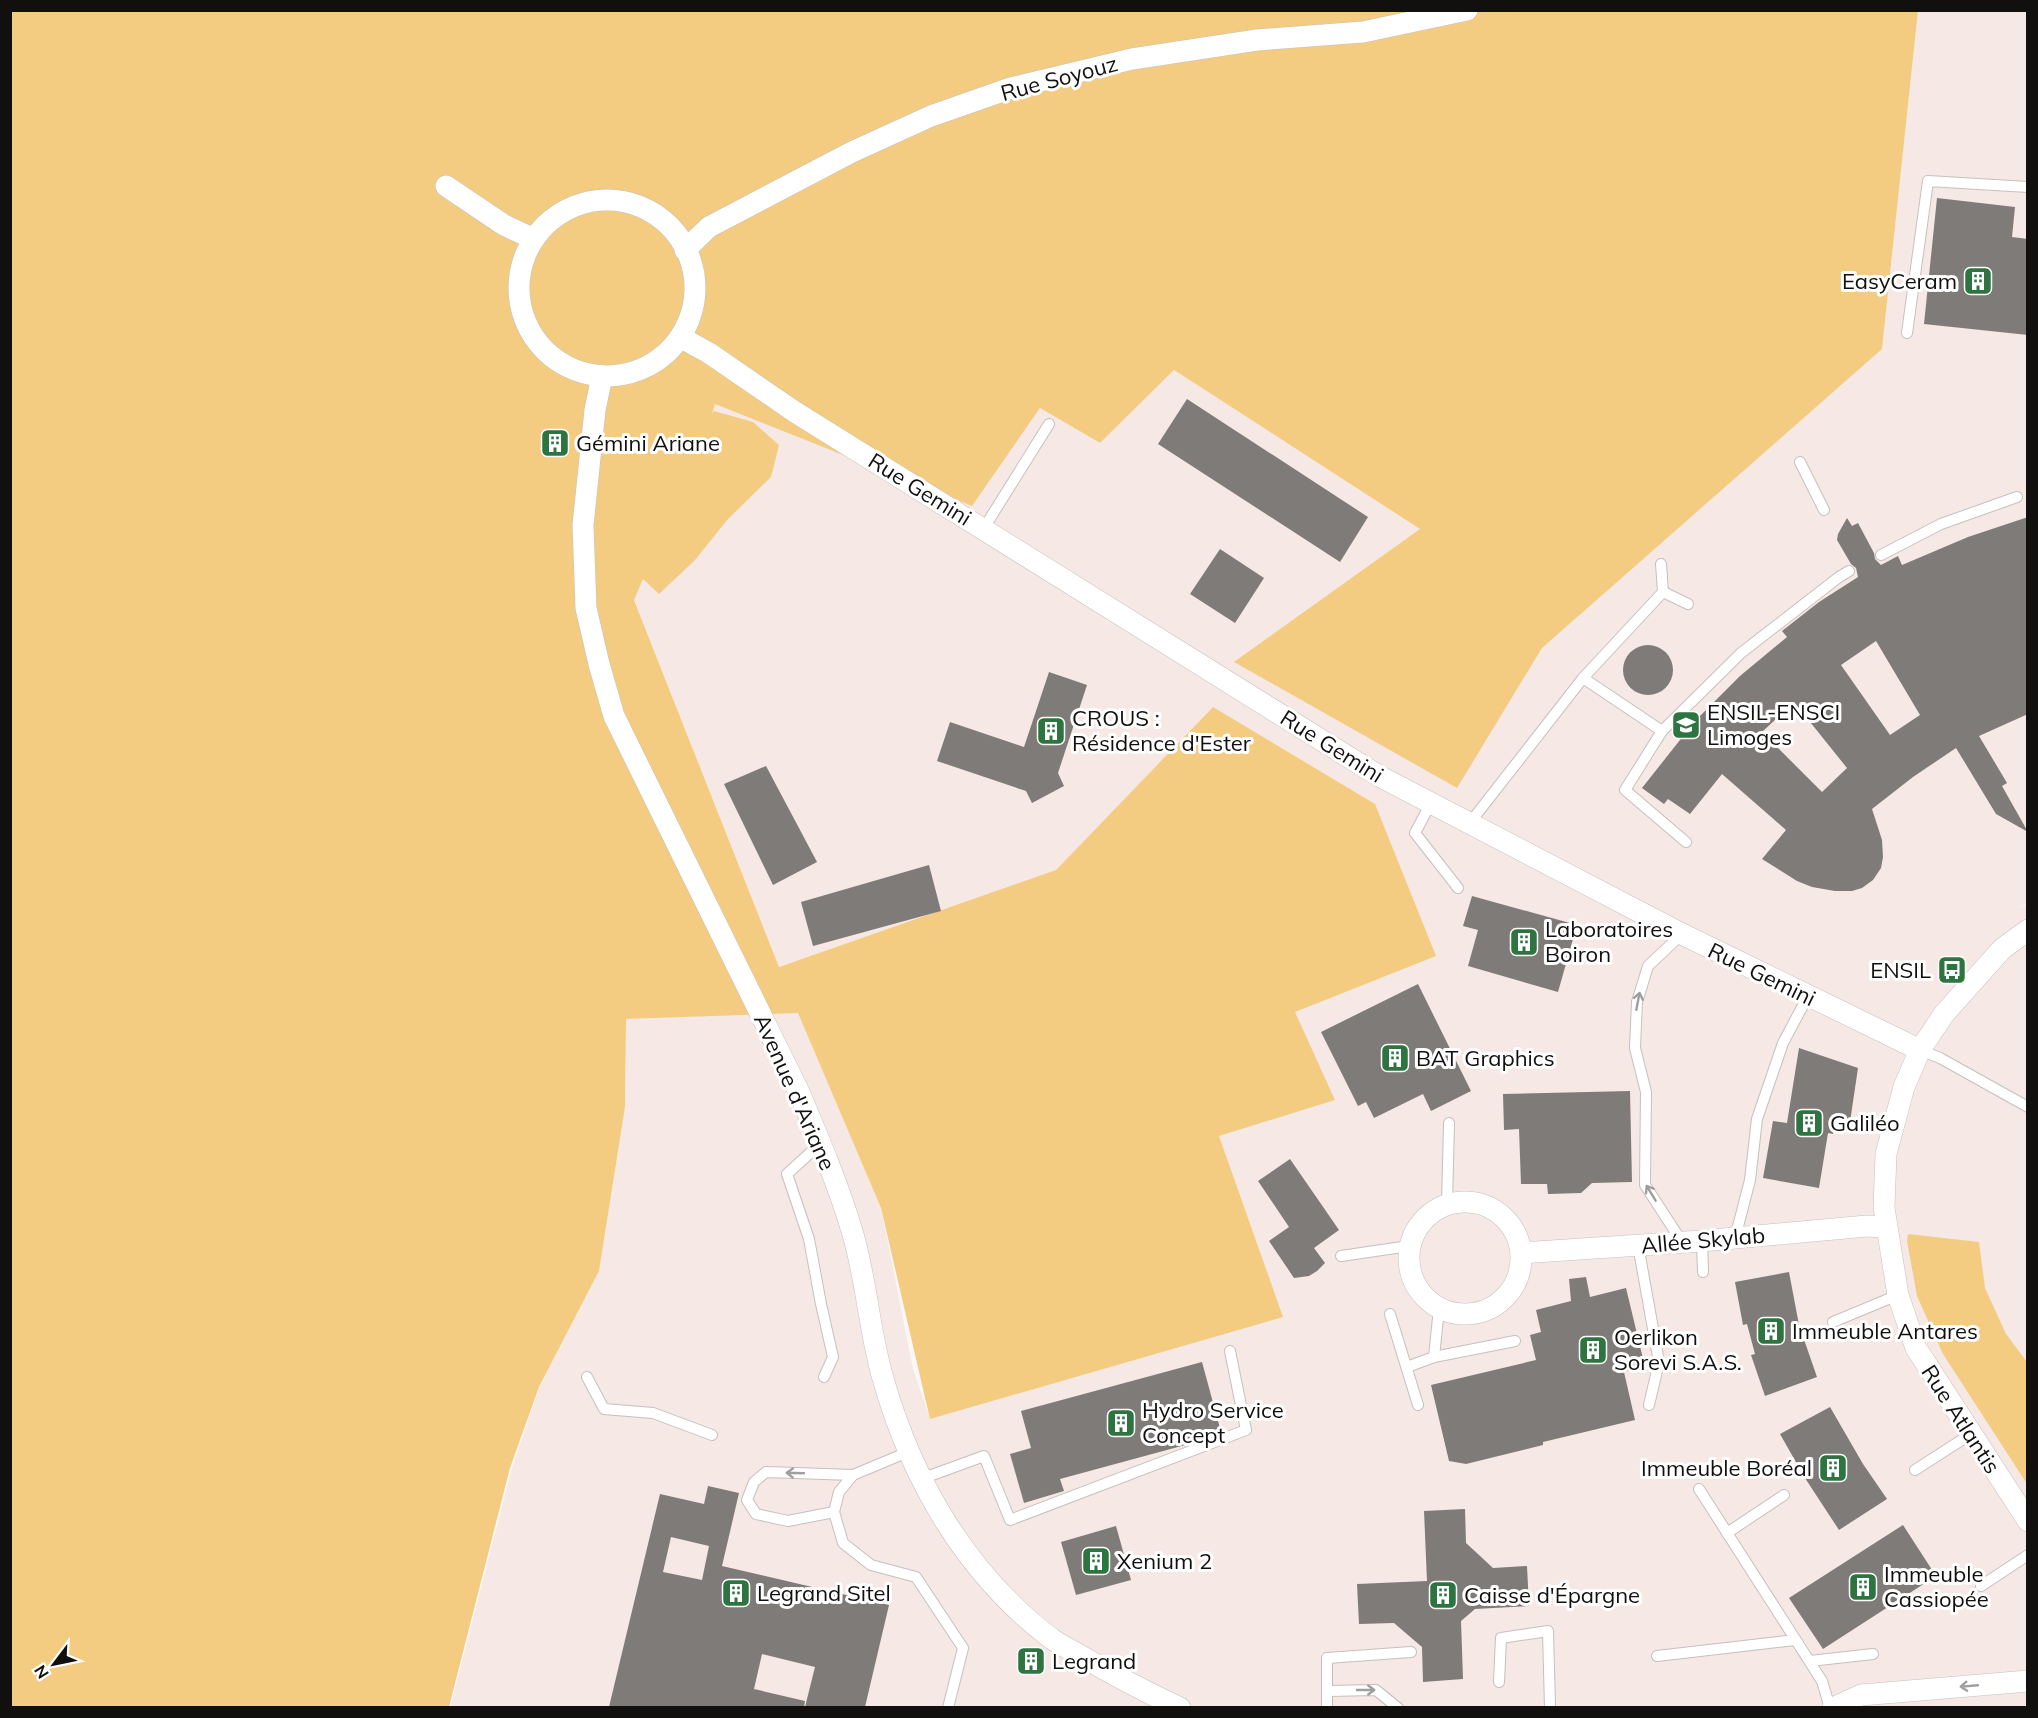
<svg xmlns="http://www.w3.org/2000/svg" width="2038" height="1718" font-family="Mulish,sans-serif">
  <style>
    .built { fill: #f6e8e4 }
    .green { fill: #f4cc81 }
    .building { fill: #7f7b78; fill-rule: evenodd }
    .lines { fill: none; stroke-linecap: round; stroke-linejoin: round }
    .service-casing { stroke: #c5c0be; stroke-width: 12 }
    .minor-casing { stroke: #c5c0be; stroke-width: 22 }
    .service { stroke: #fff; stroke-width: 10 }
    .minor { stroke: #fff; stroke-width: 21 }
    .oneway { stroke: #a09f9f }
    .labels { text-anchor: middle; dominant-baseline: central; stroke-width: 6; stroke-linejoin: round; paint-order: stroke }
    .street-label { font-size: 22px; fill: #11100f; stroke: #fff }
    .poi-label { font-size: 22px; fill: #11100f; stroke: #fff; text-anchor: start }
  </style>
  <rect width="100%" height="100%" fill="#fdf7f5"/>
  <polygon class="built" points="1918,11 2027,11 2028,903 2019,908 2027,905 2027,1707 450,1708 512,1468 540,1386 599,1271 625,1107 626,1019 798,1012 881,1208 913,1369 930,1419 1219,1135 1335,1100 1294,1012 1213,707 1056,870 779,967 634,599 715,404 972,505 1040,408 1100,443 1174,370 1420,529 1882,349"/>
  <g class="green">
    <polygon points="11,11 1918,11 1882,349 1542,648 1457,788 1234,662 1420,529 1174,370 1100,443 1040,408 972,506 715,404 712,414 714,411 753,422 779,445 771,477 728,519 695,560 659,594 643,579 634,600 779,967 1056,870 1213,707 1375,804 1436,956 1295,1012 1335,1100 1219,1136 1283,1317 930,1419 881,1208 798,1013 626,1019 625,1107 599,1271 539,1387 510,1468 449,1707 11,1708"/>
    <polygon points="1908,1234 1979,1242 1985,1288 2006,1334 2027,1362 2027,1484 1943,1354 1917,1296 1907,1241"/>
  </g>
  <g class="building">
    <polygon points="1937,198 2015,207 2012,237 2028,239 2028,335 1924,324"/>
    <polygon points="1187,399 1368,517 1340,562 1158,444"/>
    <path d="M2028,517V714L1979,736L2007,783L2002,786L2028,832L1996,814L1956,748L1913,777L1872,809L1882,840L1883,857L1881,868L1873,880L1862,888L1852,891H1835L1812,887L1797,881L1762,859L1786,830L1722,774L1690,814L1668,799L1664,804L1642,788L1695,721L1740,676L1787,637L1782,631L1819,602L1858,577L1856,568L1851,564L1837,540L1838,534L1847,518L1852,526L1858,523L1874,553L1875,559L1881,565L1898,556L1902,565L1968,537ZM1876,641L1920,715L1890,735L1841,665ZM1794,702L1847,768L1822,792L1762,732Z"/>
    <polygon points="1220,549 1264,578 1235,623 1190,594"/>
    <circle cx="1648" cy="670" r="25"/>
    <polygon points="1049,672 1087,685 1058,773 1064,786 1032,803 1026,791 937,761 950,722 1024,747"/>
    <polygon points="766,766 817,862 773,885 724,784"/>
    <polygon points="929,865 941,911 813,946 801,902"/>
    <polygon points="1472,896 1577,925 1558,992 1468,966 1478,930 1463,926"/>
    <polygon points="1418,984 1471,1091 1431,1111 1423,1094 1374,1118 1366,1102 1358,1106 1321,1032"/>
    <polygon points="1799,1048 1858,1068 1850,1122 1835,1119 1833,1134 1828,1133 1819,1188 1763,1178 1773,1121 1787,1123"/>
    <polygon points="1630,1091 1632,1182 1592,1183 1581,1193 1548,1194 1547,1184 1521,1184 1519,1129 1504,1130 1503,1094"/>
    <polygon points="1290,1159 1339,1230 1314,1248 1325,1263 1317,1271 1309,1276 1294,1278 1269,1241 1289,1227 1258,1181"/>
    <polygon points="1789,1272 1799,1325 1817,1377 1765,1396 1751,1355 1755,1354 1747,1324 1743,1325 1735,1282"/>
    <polygon points="1586,1277 1590,1297 1626,1288 1645,1367 1624,1372 1635,1420 1543,1442 1543,1445 1466,1464 1449,1461 1431,1385 1536,1360 1530,1335 1541,1332 1536,1310 1571,1301 1569,1279"/>
    <polygon points="1202,1362 1221,1432 1189,1444 1060,1479 1064,1491 1024,1503 1010,1454 1031,1448 1021,1411"/>
    <polygon points="1830,1407 1863,1464 1887,1499 1839,1530 1805,1478 1780,1434"/>
    <path d="M708,1486L739,1493L722,1566L889,1605L865,1707H805L815,1667L762,1654L754,1689L805,1701L804,1707H609L660,1494L704,1504ZM671,1537L709,1546L702,1580L663,1572Z"/>
    <polygon points="1465,1509 1466,1543 1493,1568 1527,1566 1529,1606 1475,1609 1461,1621 1463,1679 1423,1682 1422,1647 1394,1623 1359,1624 1357,1584 1427,1581 1424,1511"/>
    <polygon points="1903,1525 1936,1576 1823,1649 1789,1598"/>
    <polygon points="1116,1526 1131,1580 1076,1595 1061,1542"/>
  </g>
  <g class="lines">
    <g class="service-casing">
      <g id="service">
        <polyline points="1907,333 1928,181 2028,187"/>
        <polyline points="1800,462 1824,510"/>
        <polyline points="984,528 1049,424"/>
        <polyline points="1881,555 1941,524 2017,497"/>
        <polyline points="1663,592 1688,604"/>
        <polyline points="1583,678 1662,731 1741,653 1839,577 1849,571"/>
        <polyline points="1662,731 1625,790 1686,842"/>
        <polyline points="1431,803 1415,833 1458,888"/>
        <polyline points="1469,824 1583,678 1663,592 1661,564"/>
        <polyline points="1920,1050 1940,1058 2028,1107"/>
        <polyline points="821,1143 787,1174 809,1239 821,1304 833,1357 824,1377"/>
        <polyline points="1447,1204 1449,1123"/>
        <polyline points="1735,1238 1750,1180 1757,1119 1783,1043 1808,996"/>
        <polyline points="1702,1241 1703,1272"/>
        <polyline points="1682,1242 1645,1185 1646,1092 1635,1048 1637,1002 1648,966 1682,934"/>
        <polyline points="1638,1245 1659,1362 1649,1405"/>
        <polyline points="1341,1256 1409,1246"/>
        <polyline points="1390,1314 1418,1405"/>
        <polyline points="1833,1322 1898,1295"/>
        <polyline points="1434,1357 1515,1341"/>
        <polyline points="1407,1367 1434,1357 1439,1308"/>
        <polyline points="587,1377 604,1409 653,1413 712,1435"/>
        <polyline points="908,1452 853,1475 839,1492 834,1512 843,1543 871,1565 916,1577 963,1648 948,1708"/>
        <polyline points="1915,1470 1971,1434"/>
        <polyline points="921,1479 984,1456 1010,1520 1246,1430 1230,1351"/>
        <polyline points="1699,1489 1822,1681 1830,1708"/>
        <polyline points="834,1512 788,1521 756,1514 747,1500 754,1482 766,1472 853,1475"/>
        <polyline points="1727,1533 1784,1495"/>
        <polyline points="1981,1586 2028,1555"/>
        <polyline points="1657,1656 1795,1640"/>
        <polyline points="1810,1661 1873,1654"/>
        <polyline points="1499,1682 1501,1638 1548,1631 1550,1708"/>
        <polyline points="1328,1691 1376,1690 1398,1708"/>
        <polyline points="1327,1708 1327,1658 1411,1652"/>
      </g>
    </g>
    <g class="minor-casing">
      <g id="minor">
        <polyline points="446,186 504,225 534,239"/>
        <circle cx="607" cy="288" r="88"/>
        <polyline points="685,250 709,227 852,152 931,116 1011,88 1132,59 1257,40 1363,32 1467,10"/>
        <polyline points="680,337 709,353 795,412 1379,776 1682,934 1920,1050"/>
        <path d="M602,376L595,410L583,525L586,608L599,664L614,716L799,1092C818,1137 838,1184 852,1231C867,1280 869,1333 884,1382C913,1482 967,1575 1052,1639C1062,1646 1073,1651 1083,1657C1115,1676 1146,1692 1180,1708"/>
        <polyline points="2028,930 2002,949 1944,1014 1920,1050 1904,1087 1886,1154 1884,1208 1898,1295 1916,1348 2028,1521"/>
        <circle cx="1465" cy="1258" r="56"/>
        <polyline points="1521,1253 1702,1241 1867,1226 1886,1227"/>
        <polyline points="1833,1708 1861,1695 2028,1681"/>
      </g>
    </g>
    <use href="#service" class="service"/>
    <use href="#minor" class="minor"/>
  </g>
  <defs><path id="oneway-shaft" d="M-6 0H5M1.5-3L5.5 0L1.5 3" fill="none" stroke-width="1.6" stroke-linecap="round" stroke-linejoin="round" transform="scale(1.5)"/></defs>
  <g class="oneway">
    <use href="#oneway-shaft" transform="translate(1638 1001) rotate(-79)"/>
    <use href="#oneway-shaft" transform="translate(1651 1193) rotate(-121)"/>
    <use href="#oneway-shaft" transform="translate(795 1473) rotate(-178)"/>
    <use href="#oneway-shaft" transform="translate(1969 1686) rotate(175)"/>
    <use href="#oneway-shaft" transform="translate(1366 1690)"/>
  </g>
  <defs>
    <g id="building-square" transform="scale(1.5)"><rect x="-9" y="-9" width="18" height="18" rx="4" fill="#2d7440" stroke="#fff"/><path d="M-4-6H4V6H1V3H-1V6H-4ZM-2.5-4.3h1.7v1.8h-1.7ZM.8-4.3h1.7v1.8H.8ZM-2.5-1h1.7V.8h-1.7ZM.8-1h1.7V.8H.8Z" fill="#fff"/></g>
    <g id="university-square" transform="scale(1.5)"><rect x="-9" y="-9" width="18" height="18" rx="4" fill="#2d7440" stroke="#fff"/><path d="M0-5L7-2L0 1L-7-2ZM-4 1L0 2.5L4 1V4Q0 6-4 4Z" fill="#fff"/></g>
    <g id="bus-square" transform="scale(1.5)"><rect x="-9" y="-9" width="18" height="18" rx="4" fill="#2d7440" stroke="#fff"/><path d="M-5-6H5V4H4V6H2V4H-2V6H-4V4H-5ZM-3.5-4V0h7V-4ZM-3.5 1.2v1.5H-2V1.2ZM2 1.2v1.5H3.5V1.2Z" fill="#fff"/></g>
  </defs>
  <g fill-rule="evenodd">
    <use href="#building-square" x="1978" y="281"/>
    <use href="#building-square" x="555" y="443"/>
    <use href="#university-square" x="1686" y="725"/>
    <use href="#building-square" x="1051" y="731"/>
    <use href="#building-square" x="1524" y="942"/>
    <use href="#bus-square" x="1952" y="970"/>
    <use href="#building-square" x="1395" y="1058"/>
    <use href="#building-square" x="1809" y="1123"/>
    <use href="#building-square" x="1771" y="1331"/>
    <use href="#building-square" x="1593" y="1350"/>
    <use href="#building-square" x="1121" y="1423"/>
    <use href="#building-square" x="1833" y="1468"/>
    <use href="#building-square" x="1096" y="1561"/>
    <use href="#building-square" x="1863" y="1587"/>
    <use href="#building-square" x="736" y="1593"/>
    <use href="#building-square" x="1443" y="1595"/>
    <use href="#building-square" x="1031" y="1661"/>
  </g>
  <g class="labels">
    <g class="street-label">
      <text transform="translate(1059 78) rotate(-15)">Rue Soyouz</text>
      <text transform="translate(920 489) rotate(32)">Rue Gemini</text>
      <text transform="translate(1332 746) rotate(32)">Rue Gemini</text>
      <text transform="translate(1762 974) rotate(26)">Rue Gemini</text>
      <text transform="translate(795 1092) rotate(66)">Avenue d'Ariane</text>
      <text transform="translate(1703 1240) rotate(-5)">Allée Skylab</text>
      <text transform="translate(1961 1419) rotate(57)">Rue Atlantis</text>
    </g>
    <g class="poi-label">
      <text x="1957" y="281" text-anchor="end">EasyCeram</text>
      <text x="576" y="443">Gémini Ariane</text>
      <text x="1707" y="712">ENSIL-ENSCI<tspan x="1707" dy="25">Limoges</tspan></text>
      <text x="1072" y="718">CROUS :<tspan x="1072" dy="25">Résidence d'Ester</tspan></text>
      <text x="1545" y="929">Laboratoires<tspan x="1545" dy="25">Boiron</tspan></text>
      <text x="1931" y="970" text-anchor="end">ENSIL</text>
      <text x="1416" y="1058">BAT Graphics</text>
      <text x="1830" y="1123">Galiléo</text>
      <text x="1792" y="1331">Immeuble Antares</text>
      <text x="1614" y="1337">Oerlikon<tspan x="1614" dy="25">Sorevi S.A.S.</tspan></text>
      <text x="1142" y="1410">Hydro Service<tspan x="1142" dy="25">Concept</tspan></text>
      <text x="1812" y="1468" text-anchor="end">Immeuble Boréal</text>
      <text x="1117" y="1561">Xenium 2</text>
      <text x="1884" y="1574">Immeuble<tspan x="1884" dy="25">Cassiopée</tspan></text>
      <text x="757" y="1593">Legrand Sitel</text>
      <text x="1464" y="1595">Caisse d'Épargne</text>
      <text x="1052" y="1661">Legrand</text>
    </g>
  </g>
  <rect width="2038" height="1718" fill="none" stroke="#11100f" stroke-width="24"/>
  <g transform="translate(54 1664) rotate(238)" stroke="#ffffff" stroke-width="4.5" paint-order="stroke">
  <path d="M0-4.5L10 22L0 15L-10 22Z" fill="#11100f"/>
  <text y="-9" font-size="16" font-weight="bold" text-anchor="middle" fill="#11100f">N</text>
  </g>
</svg>
